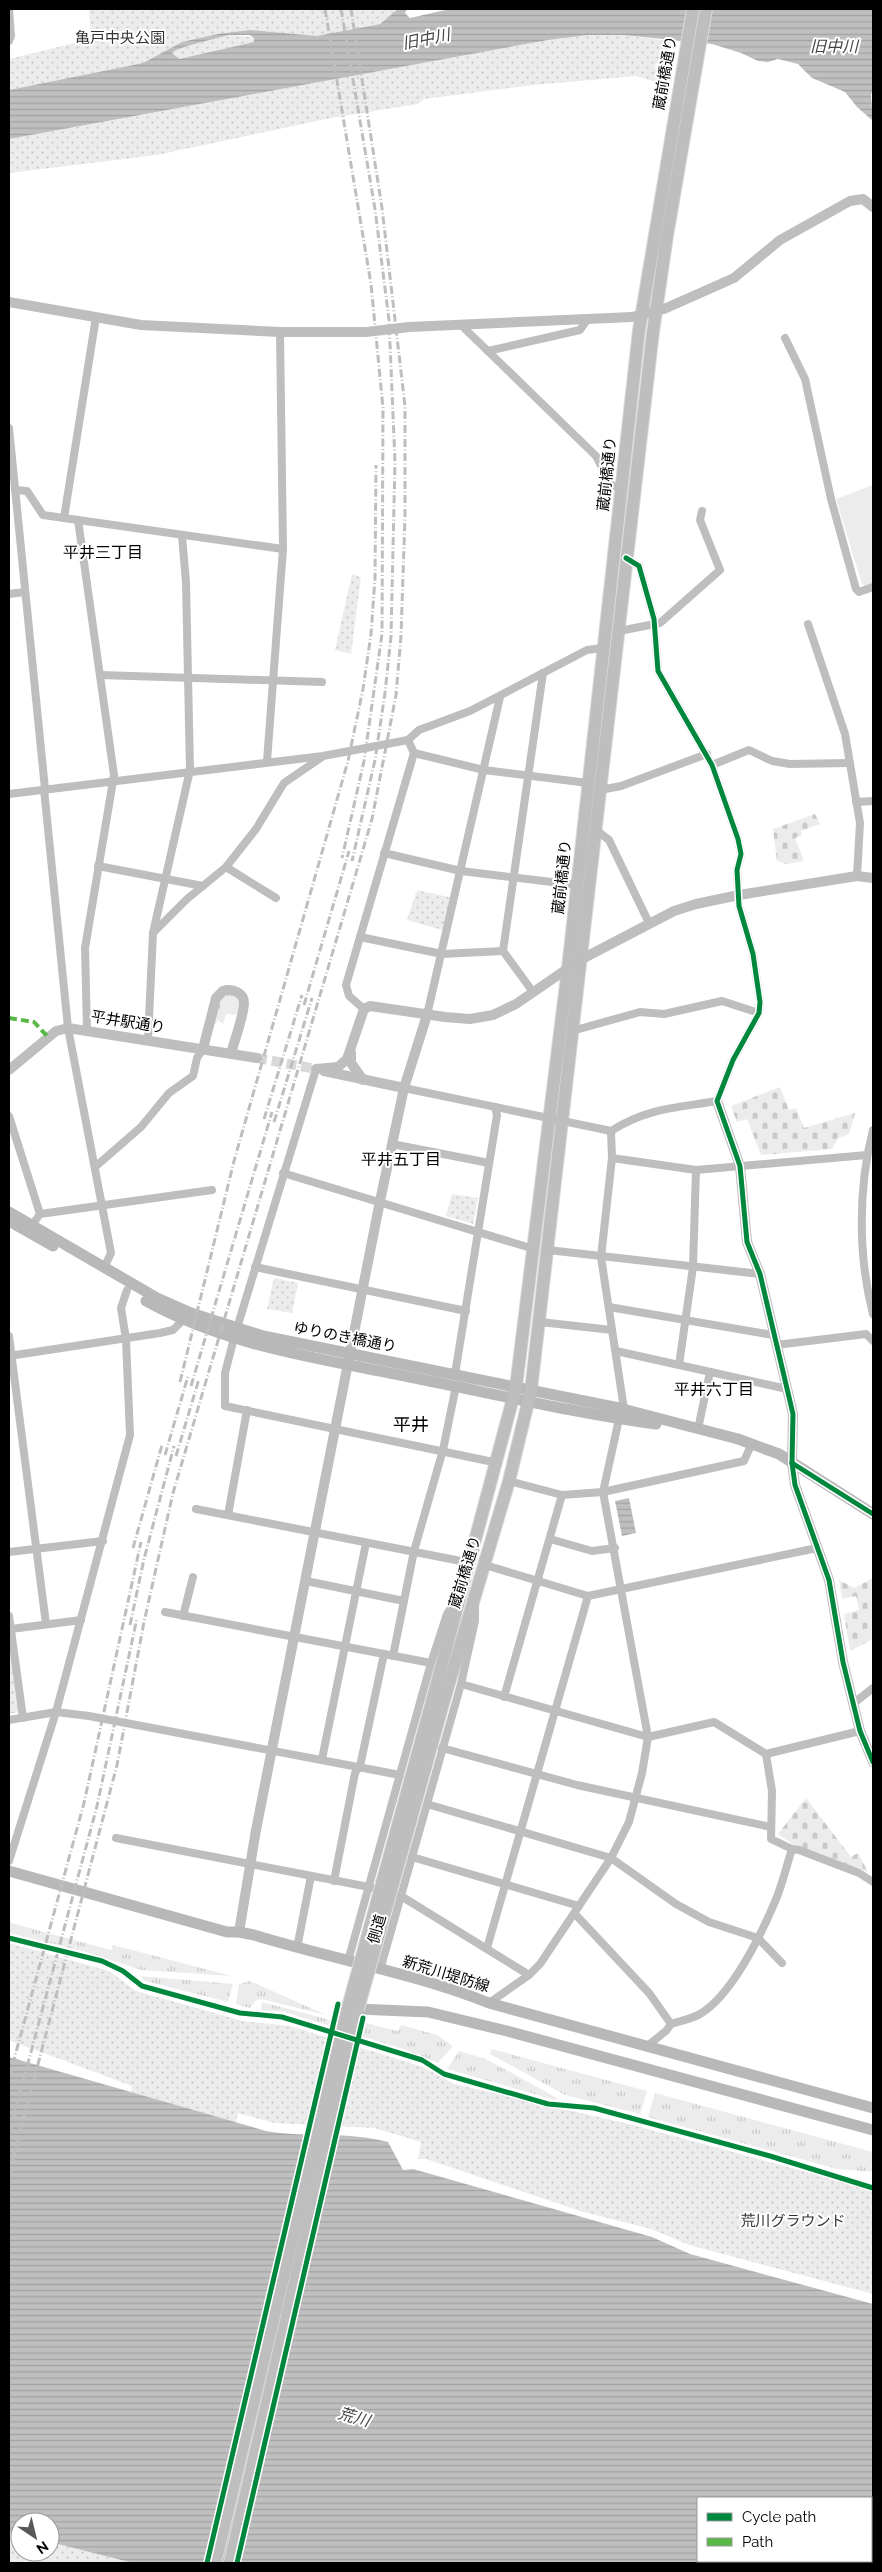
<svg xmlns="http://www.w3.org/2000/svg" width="882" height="2572" font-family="Raleway,'Noto Sans JP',sans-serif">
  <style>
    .grass { fill: url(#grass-tufts) }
    .cemetery { fill: url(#cemetery-stones) }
    .park { fill: url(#park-dots) }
    .garden { fill: #ececec }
    .water { fill: url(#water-rules); fill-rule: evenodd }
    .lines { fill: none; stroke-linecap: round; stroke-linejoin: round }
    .tertiary-tunnel { stroke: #d9d9d9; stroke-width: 10; stroke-dasharray: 10 5; stroke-linecap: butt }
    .primary-casing { stroke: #dbdbdb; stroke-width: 14 }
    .minor { stroke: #bebebe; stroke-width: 8 }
    .tertiary { stroke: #bebebe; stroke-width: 10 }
    .secondary { stroke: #b8b8b8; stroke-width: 11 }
    .primary { stroke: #bebebe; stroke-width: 12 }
    .rail { stroke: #bebebe; stroke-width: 3; stroke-dasharray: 8 2.5 1 2.5; stroke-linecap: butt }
    .primary-bridge-casing { stroke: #dbdbdb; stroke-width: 14; stroke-linecap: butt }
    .primary-bridge { stroke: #bebebe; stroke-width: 12 }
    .quiet { stroke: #58b947; stroke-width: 4; stroke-dasharray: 8 4; stroke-linecap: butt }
    .cycleway-casing { stroke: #fff; stroke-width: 8 }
    .cycleway { stroke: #00873e; stroke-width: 5 }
    .labels { text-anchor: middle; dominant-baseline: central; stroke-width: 4; stroke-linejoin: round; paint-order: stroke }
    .park-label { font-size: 15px; fill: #333; stroke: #fff }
    .street-label { font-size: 15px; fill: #000; stroke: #fff }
    .water-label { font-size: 16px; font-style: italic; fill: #444; stroke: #fff }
    .neighbourhood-label { font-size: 16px; fill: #000; stroke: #fff }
    .quarter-label { font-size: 18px; fill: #000; stroke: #fff }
  </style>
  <defs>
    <pattern id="grass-tufts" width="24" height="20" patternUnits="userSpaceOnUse" patternTransform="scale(1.25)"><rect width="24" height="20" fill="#ececec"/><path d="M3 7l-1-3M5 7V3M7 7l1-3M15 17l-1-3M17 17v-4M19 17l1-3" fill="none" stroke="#c9c9c9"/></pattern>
    <pattern id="cemetery-stones" width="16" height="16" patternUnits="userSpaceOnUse" patternTransform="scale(1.25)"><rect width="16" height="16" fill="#ececec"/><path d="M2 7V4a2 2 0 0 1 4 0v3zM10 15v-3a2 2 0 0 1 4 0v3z" fill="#c9c9c9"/></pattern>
    <pattern id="park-dots" width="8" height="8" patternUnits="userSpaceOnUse" patternTransform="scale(1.25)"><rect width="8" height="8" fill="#ececec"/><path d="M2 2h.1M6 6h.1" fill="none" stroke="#c9c9c9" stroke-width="1.8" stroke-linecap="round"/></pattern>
    <pattern id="water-rules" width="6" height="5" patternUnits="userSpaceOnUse" patternTransform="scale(1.25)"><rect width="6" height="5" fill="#bfbfbf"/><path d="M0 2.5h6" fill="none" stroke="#a2a2a2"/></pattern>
  </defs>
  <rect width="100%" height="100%" fill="#fff"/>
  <g class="grass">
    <polygon points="228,992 238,998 240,1003 236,1015 226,1014 223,1024 218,1020 216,1024 214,1023 221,997"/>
    <polygon points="9,1916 11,1923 111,1950 113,1945 232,1976 141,1970 86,1952 9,1933"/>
    <polygon points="140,1976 233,1984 228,2002 145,1981"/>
    <polygon points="250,1981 326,2015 261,1999 255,2001 250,2008 236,2004 239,1984"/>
    <polygon points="262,2002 334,2021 337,2016 398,2031 401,2025 437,2035 453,2046 438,2063 403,2049 285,2012 261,2010"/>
    <polygon points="491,2049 647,2091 640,2114 565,2095 490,2054"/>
    <polygon points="459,2051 486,2059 557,2098 555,2100 447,2069"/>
    <polygon points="655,2093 873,2152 873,2172 837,2169 648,2117"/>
  </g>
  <g class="cemetery">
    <polygon points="815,814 820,824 801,831 802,835 795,838 804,861 787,864 777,861 773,829"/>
    <polygon points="780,1087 789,1110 796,1108 804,1128 855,1113 849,1134 838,1138 832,1149 761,1155 747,1119 737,1122 731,1106"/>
    <polygon points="873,1578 873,1639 850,1651 844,1614 859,1610 856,1596 842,1599 839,1580 854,1588"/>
    <polygon points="806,1798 851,1857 858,1853 868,1872 795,1846 778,1834"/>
  </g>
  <g class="park">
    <polygon points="89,9 398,9 380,24 317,36 250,30 182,42 143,63 9,90 9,59 91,39"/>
    <path d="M228,35L254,37V42L179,59L172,53C177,47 216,39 228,35Z"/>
    <polygon points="587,35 623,35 669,41 667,57 655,65 655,69 662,70 660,83 636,76 533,85 424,99 418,104 331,118 157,155 9,173 9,139 548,40"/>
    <polygon points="352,574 361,577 351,654 335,650"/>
    <polygon points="417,890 453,898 445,931 407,920"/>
    <polygon points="452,1194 478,1198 473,1224 446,1216"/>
    <polygon points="274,1278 298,1283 292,1313 267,1309"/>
    <polygon points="9,1644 18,1712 9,1714"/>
    <polygon points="9,1943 109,1971 136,1991 243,2021 290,2026 423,2067 454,2084 633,2125 873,2190 873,2294 689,2245 651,2229 580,2211 426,2159 418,2159 421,2142 374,2128 274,2123 238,2113 236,2123 142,2096 131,2092 132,2086 9,2040"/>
    <polygon points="9,2532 20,2535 20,2552 50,2552 50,2542 133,2563 9,2563"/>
  </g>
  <polygon class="garden" points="873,485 873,583 866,586 862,584 836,499"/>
  <g class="water">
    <path d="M398,9H407L405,13L410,18L450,9H873V88L871,95L873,121L857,107L845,92L812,78L798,64L778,59L768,62L758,61L741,53L712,44L623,35H587L548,40L9,139V90L143,63L182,42L218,34L250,30L317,36L380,24ZM228,35H250L254,38V42L179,59L172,53C177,47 216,39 228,35Z"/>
    <polygon points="629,1498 636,1533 622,1536 615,1501"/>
    <path d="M9,2057L266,2131C307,2138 348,2131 388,2142L403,2170L413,2169L652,2237L690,2254L873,2304V2563H133L50,2542V2522H20V2535L9,2532ZM698,2498H871V2561H698Z"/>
  </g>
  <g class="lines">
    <polyline class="tertiary-tunnel" points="257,1058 316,1069"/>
    <g class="primary-casing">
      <g id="primary">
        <polyline points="434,1694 516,1387 568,968 639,330 693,9"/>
        <polyline points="445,1697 509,1481 531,1390 653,332 667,236 706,9"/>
        <polyline points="215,2563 348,2007"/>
        <polyline points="230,2563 358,2009"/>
      </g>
    </g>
    <g class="minor">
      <polyline points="9,41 11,36 9,9"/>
      <polyline points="461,325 596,456 611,485 622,488"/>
      <polyline points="785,338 805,379 831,499 856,589 859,592 873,587"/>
      <polyline points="488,351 580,330 587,320"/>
      <polyline points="9,428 45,789"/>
      <polyline points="15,490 27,491 43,515 283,549 280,332"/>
      <polyline points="64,518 96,317"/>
      <polyline points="78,520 114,775 85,948 87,1030"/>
      <polyline points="9,594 25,592"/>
      <polyline points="808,624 845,734 860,823 857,876"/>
      <polyline points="619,631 660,623 720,570 700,520 702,511"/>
      <polyline points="100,675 322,682"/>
      <polyline points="414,753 484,770 588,783"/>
      <polyline points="267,761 283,549"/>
      <polyline points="712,765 749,750 772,761 790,764 850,763"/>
      <polyline points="44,789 68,1028 111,1253 104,1268"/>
      <polyline points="600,790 621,786 707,754"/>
      <polyline points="9,794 323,756 408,740 419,730 470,711 587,650 603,648"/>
      <polyline points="856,802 873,801"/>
      <polyline points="596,830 609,840 649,923"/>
      <polyline points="384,853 461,871 577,885"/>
      <polyline points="98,866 203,886"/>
      <polyline points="226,867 276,898"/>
      <polyline points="153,933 190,770 186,582 182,536"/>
      <polyline points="360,937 442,954 503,951"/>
      <polyline points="533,992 503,951 543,673"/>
      <polyline points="364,1009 349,996 346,985 414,753 408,740"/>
      <polyline points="427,1015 500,697"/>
      <polyline points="572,1031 640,1012 664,1014 722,1001 759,1013"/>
      <polyline points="148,1040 153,933 187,899 226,867 256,829 284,783 322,757"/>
      <path d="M404,1088L611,1131C647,1108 675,1108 717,1101L733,1060L759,1013L760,1002L753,954L739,906L737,870L741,854L738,839L712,765L658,671L654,619L639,566L626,558"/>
      <polyline points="9,1116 40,1214 32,1225"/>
      <path d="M873,1130C858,1188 858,1256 873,1314"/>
      <polyline points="611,1131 612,1158 601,1257 624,1409"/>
      <polyline points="392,1144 489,1163"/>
      <polyline points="612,1158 696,1170 867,1155"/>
      <polyline points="95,1167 141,1127 169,1093 193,1076 197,1058 203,1049"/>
      <polyline points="283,1173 534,1249"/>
      <polyline points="40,1214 212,1190"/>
      <polyline points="548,1250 760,1274"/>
      <polyline points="255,1267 466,1311"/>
      <polyline points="609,1307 773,1335"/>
      <polyline points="540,1322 612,1330"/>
      <polyline points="237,1328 316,1069"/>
      <polyline points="9,1336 46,1624"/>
      <polyline points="234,1338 225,1373 225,1406 498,1463"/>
      <polyline points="776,1345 866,1334 873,1341"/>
      <polyline points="616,1351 787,1389"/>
      <polyline points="9,1356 160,1333 173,1330 183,1320"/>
      <polyline points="679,1365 693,1267 696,1170"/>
      <polyline points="455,1374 497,1115 495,1107"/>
      <polyline points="698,1429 710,1372"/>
      <polyline points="509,1481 562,1495 603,1492 744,1461 752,1443"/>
      <polyline points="196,1509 471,1563"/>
      <polyline points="228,1515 247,1410"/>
      <polyline points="550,1539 592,1551 615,1548"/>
      <polyline points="9,1552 103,1541"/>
      <polyline points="485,1565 588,1596 817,1548"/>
      <polyline points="306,1581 404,1601"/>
      <polyline points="165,1612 431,1663"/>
      <polyline points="9,1616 23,1718"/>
      <polyline points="183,1616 193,1577"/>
      <polyline points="11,1629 81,1620"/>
      <polyline points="393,1656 414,1551 443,1450 456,1386"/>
      <polyline points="461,1684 648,1737 714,1722 766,1754 860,1731"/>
      <polyline points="504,1697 562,1495"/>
      <polyline points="854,1703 873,1688"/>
      <polyline points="9,1720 56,1712 89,1716 400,1775"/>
      <polyline points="442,1748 577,1785 771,1827"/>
      <polyline points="322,1759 366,1543"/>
      <polyline points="427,1804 611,1858 676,1904 709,1922 758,1938 782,1963"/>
      <polyline points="116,1838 369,1887 401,1896 529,1975"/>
      <polyline points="792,1849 799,1850 859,1873 873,1882"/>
      <polyline points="412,1857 579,1906"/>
      <polyline points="9,1861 56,1712 130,1435 126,1339 121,1308 127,1290"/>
      <polyline points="334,1881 355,1773 360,1766 384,1654"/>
      <polyline points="575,1914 649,1993 671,2024 666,2031 646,2047"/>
      <polyline points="297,1948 311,1876"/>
      <polyline points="487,1948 588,1596"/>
      <polyline points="348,1961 431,1663 447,1614 456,1600"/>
      <polyline points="380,1970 461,1684 475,1621 475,1608"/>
      <polyline points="489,2003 529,1975 540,1964 611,1858 629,1822 642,1773 648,1737 603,1492 619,1419"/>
      <path d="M671,2024C680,2021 692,2019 700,2014C731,1996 760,1937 774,1904C782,1887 786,1867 792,1849L771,1839L772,1791L766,1754"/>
    </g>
    <g class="tertiary">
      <polyline points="9,302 141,325 280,332 366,332 409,327 632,317 664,309 734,278 780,240 850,201 863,199 873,207"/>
      <path d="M203,1049L216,998L223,991C231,988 244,992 244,1003C243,1019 235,1038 231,1054"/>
      <polyline points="351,1053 351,1063 363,1080"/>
      <polyline points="316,1069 338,1067 347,1059 364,1009 370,1006 445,1017 470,1019 493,1015 516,1004 580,960 674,911 696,904 739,895 857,876 873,878"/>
      <polyline points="9,1070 56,1031 68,1028 257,1058"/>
      <polyline points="324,1071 404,1088"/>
      <polyline points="717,1101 740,1166 747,1242 760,1274 793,1414 792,1463 795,1485 829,1580 843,1662 860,1731 873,1762"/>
      <polyline points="239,1932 256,1830 380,1201 404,1088 427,1015"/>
    </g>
    <g class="secondary">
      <polyline points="9,1212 157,1298 191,1313 263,1336 619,1408 738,1439 779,1454 873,1514"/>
      <polyline points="9,1221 53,1246"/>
      <path d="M146,1301C229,1347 323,1359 415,1378C495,1394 575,1413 656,1424"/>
      <path d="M9,1871L227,1932H239L254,1935C332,1959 414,1973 489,2003L873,2108"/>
      <polyline points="358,2009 428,2012 507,2031 873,2130"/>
    </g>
    <use href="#primary" class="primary"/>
    <g class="rail">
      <polyline points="325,9 371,284 383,408 382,634 364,761 342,858"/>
      <polyline points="341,9 375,209 389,320 395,462 391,636 385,693 375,760 352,861"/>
      <polyline points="304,1005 349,851"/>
      <polyline points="264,1119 302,995"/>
      <polyline points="274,1122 312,998"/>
      <polyline points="180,1382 234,1161 348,761 363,689 371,634 375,578 376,465"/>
      <polyline points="191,1386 272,1112"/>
      <polyline points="165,1455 188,1376"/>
      <polyline points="176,1456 199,1379"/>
      <polyline points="133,1548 162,1445"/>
      <polyline points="130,1625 144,1559 174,1446"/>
      <polyline points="9,2078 84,1803 141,1542"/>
      <polyline points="9,2134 97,1806 137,1618"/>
      <polyline points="9,2174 117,1765 144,1622 173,1493 372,819 396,695 401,636 405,516 405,406 382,208 351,9"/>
    </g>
    <g class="primary-bridge-casing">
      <g id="primary-bridge">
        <polyline points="348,2007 434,1694"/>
        <polyline points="358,2009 445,1697"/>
      </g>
    </g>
    <use href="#primary-bridge" class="primary-bridge"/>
    <polyline class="quiet" points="9,1018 34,1022 48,1037"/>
    <g class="cycleway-casing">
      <g id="cycleway">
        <polyline points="626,558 639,566 654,619 658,671 712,765 738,839 741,854 737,870 739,906 753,954 760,1002 759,1013 733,1060 717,1101 740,1166 747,1242 760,1274 793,1414 792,1463 795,1485 829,1580 843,1662 860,1731 873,1762"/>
        <polyline points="792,1463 873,1514"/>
        <polyline points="9,1938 102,1961 123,1971 142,1986 240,2013 282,2017 422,2060 444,2074 548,2104 594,2108 770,2156 873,2188"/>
        <polyline points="207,2563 338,2004"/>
        <polyline points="237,2563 363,2018"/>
      </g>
    </g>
    <use href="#cycleway" class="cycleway"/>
  </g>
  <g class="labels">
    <g class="park-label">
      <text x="120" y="38">亀戸中央公園</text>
      <text x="793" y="2221">荒川グラウンド</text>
    </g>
    <g class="street-label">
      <text transform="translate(665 73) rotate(-80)">蔵前橋通り</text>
      <text transform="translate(607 474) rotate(-84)">蔵前橋通り</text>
      <text transform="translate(562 877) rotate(-84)">蔵前橋通り</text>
      <text transform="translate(128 1022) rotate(9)">平井駅通り</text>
      <text transform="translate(345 1337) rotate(11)">ゆりのき橋通り</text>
      <text transform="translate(465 1572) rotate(-73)">蔵前橋通り</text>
      <text transform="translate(377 1929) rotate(-74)">側道</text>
      <text transform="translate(446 1974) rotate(17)">新荒川堤防線</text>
    </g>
    <g class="water-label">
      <text transform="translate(426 39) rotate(-11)">旧中川</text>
      <text x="834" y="46">旧中川</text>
      <text transform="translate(354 2417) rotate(16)">荒川</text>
    </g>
    <g class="neighbourhood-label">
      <text x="103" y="552">平井三丁目</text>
      <text x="401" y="1159">平井五丁目</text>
      <text x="714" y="1389">平井六丁目</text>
    </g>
    <g class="quarter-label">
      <text x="411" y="1424">平井</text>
    </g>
  </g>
  <rect width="882" height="2572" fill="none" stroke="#000000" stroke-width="20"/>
  <rect x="697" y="2497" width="175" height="65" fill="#ffffff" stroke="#999999"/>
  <rect x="707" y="2513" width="25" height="8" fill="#00873e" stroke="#999999"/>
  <text x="742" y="2522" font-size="15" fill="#000000">Cycle path</text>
  <rect x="707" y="2538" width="25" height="8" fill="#58b947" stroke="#999999"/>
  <text x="742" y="2547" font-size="15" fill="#000000">Path</text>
  <g transform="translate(35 2537) rotate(145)"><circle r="24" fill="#ffffff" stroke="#999999"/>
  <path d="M0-4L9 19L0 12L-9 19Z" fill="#595959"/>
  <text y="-8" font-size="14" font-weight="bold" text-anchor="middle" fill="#000000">N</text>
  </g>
</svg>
